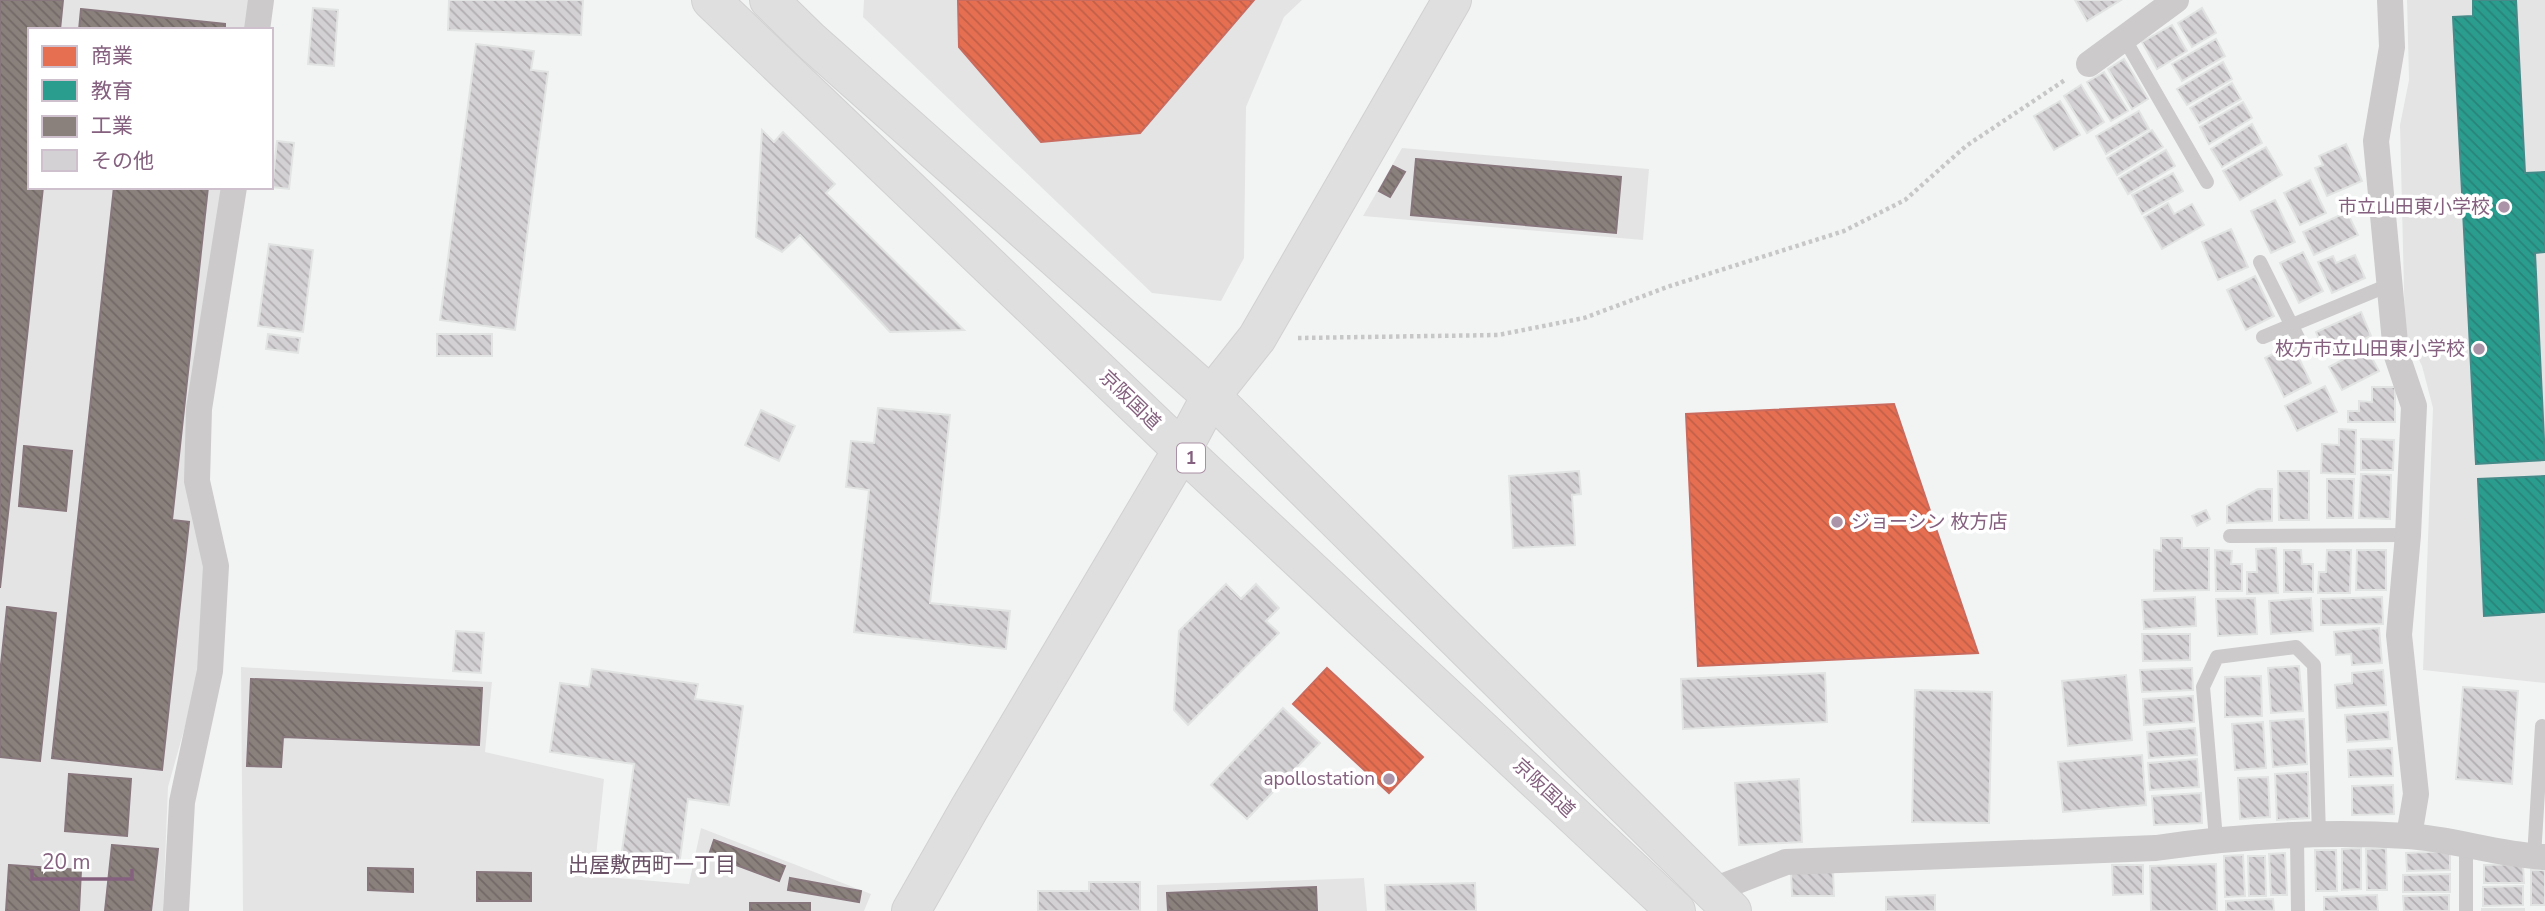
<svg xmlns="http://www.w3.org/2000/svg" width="2545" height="911" font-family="'Nunito Sans','Noto Sans JP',sans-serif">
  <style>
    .built { fill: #e4e4e5 }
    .shops { fill: url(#shops-back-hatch); stroke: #ca6b5f; stroke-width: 2 }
    .schools { fill: url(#schools-back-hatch); stroke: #458b8a; stroke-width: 2 }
    .industry { fill: url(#industry-back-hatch); stroke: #88777d; stroke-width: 2 }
    .building { fill: url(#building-back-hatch); stroke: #e2e4e3; stroke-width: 2 }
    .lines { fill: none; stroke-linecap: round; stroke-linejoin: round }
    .secondary-casing { stroke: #d2d0d2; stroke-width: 40 }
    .highway-casing { stroke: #d2d1d2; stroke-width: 40 }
    .path { stroke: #c8c7c8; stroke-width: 4.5; stroke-dasharray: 3.5 3.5; stroke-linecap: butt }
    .lane { stroke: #cccacb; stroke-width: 14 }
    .street { stroke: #cccacb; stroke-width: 26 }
    .secondary { stroke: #dfdfdf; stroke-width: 38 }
    .highway { stroke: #dfdfdf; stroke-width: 38 }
    .poi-dot { fill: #ab94a8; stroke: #fff; stroke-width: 2.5 }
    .labels { text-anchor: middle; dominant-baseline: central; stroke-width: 7; stroke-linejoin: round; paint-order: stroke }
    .shield { fill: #fff; stroke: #aa90a5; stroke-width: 2 }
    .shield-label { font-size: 18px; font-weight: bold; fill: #85617f }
    .poi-label { font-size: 19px; fill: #85617f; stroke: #fff; text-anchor: end }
    .street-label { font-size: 19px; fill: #85617f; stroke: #fff }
    .neighbourhood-label { font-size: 21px; fill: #695065; stroke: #fff }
  </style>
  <defs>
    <pattern id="shops-back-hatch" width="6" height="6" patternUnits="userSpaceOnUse" patternTransform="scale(1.75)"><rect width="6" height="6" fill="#e76f51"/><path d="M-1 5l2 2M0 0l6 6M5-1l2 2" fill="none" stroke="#c15f48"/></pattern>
    <pattern id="schools-back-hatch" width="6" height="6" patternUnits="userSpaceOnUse" patternTransform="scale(1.75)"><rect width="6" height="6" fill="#2a9d8f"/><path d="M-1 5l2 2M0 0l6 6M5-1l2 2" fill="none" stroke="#2a837a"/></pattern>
    <pattern id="industry-back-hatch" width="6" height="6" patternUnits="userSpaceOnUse" patternTransform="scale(1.75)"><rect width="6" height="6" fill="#8a817c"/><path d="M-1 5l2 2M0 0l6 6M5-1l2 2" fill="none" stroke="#726866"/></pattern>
    <pattern id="building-back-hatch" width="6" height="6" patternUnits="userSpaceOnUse" patternTransform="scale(1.75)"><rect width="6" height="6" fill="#d3d1d3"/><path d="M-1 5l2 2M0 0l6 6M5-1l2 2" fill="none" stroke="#b1adb0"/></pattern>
  </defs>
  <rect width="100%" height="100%" fill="#f2f4f3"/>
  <g class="built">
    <polygon points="0,0 249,0 245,30 30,30 30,187 223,187 206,308 206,564 202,666 168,787 163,911 0,911"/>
    <polygon points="864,0 1302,0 1284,17 1246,107 1244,258 1221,301 1152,293 863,17"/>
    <polygon points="2407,0 2545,0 2545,683 2423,670 2433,408 2422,366 2405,331 2400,125 2409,80"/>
    <polygon points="1402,148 1649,169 1643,240 1363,216"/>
    <polygon points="241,667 492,682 485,752 604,779 594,876 689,884 701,828 871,894 864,911 243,911"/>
    <polygon points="1364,878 1367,911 1157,911 1157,885"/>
  </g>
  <g class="shops">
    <polygon points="958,0 1254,0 1140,133 1041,142 959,47"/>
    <polygon points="1894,404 1978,653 1698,666 1686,414"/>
    <polygon points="1327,668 1423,757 1389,793 1293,704"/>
  </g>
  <g class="schools">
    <polygon points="2473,0 2516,0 2525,173 2545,172 2545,252 2535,253 2545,460 2476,464 2453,17 2473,16"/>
    <polygon points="2545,476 2545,612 2484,616 2478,479"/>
  </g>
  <g class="industry">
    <polygon points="0,0 63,0 60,30 30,30 30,187 43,187 0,588"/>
    <polygon points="81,9 225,24 225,30 79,30"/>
    <polygon points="1416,159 1621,177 1616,233 1411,215"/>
    <polygon points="1393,166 1405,172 1390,197 1379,191"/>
    <polygon points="114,187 208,187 172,520 189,522 162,770 52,758"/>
    <polygon points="24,446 72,451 66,511 19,506"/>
    <polygon points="7,607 56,613 40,761 0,757 0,674"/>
    <polygon points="251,679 482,688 479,745 283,737 281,767 247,766"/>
    <polygon points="69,774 131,779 127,836 65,831"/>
    <polygon points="714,840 785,866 779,881 709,855"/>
    <polygon points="112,845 158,849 151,911 105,911"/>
    <polygon points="9,865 81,870 79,911 6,911"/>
    <polygon points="368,868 413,869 413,892 368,890"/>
    <polygon points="477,872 531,873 531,901 477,901"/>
    <polygon points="790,878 861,891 859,902 788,890"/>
    <polygon points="1316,887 1317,911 1168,911 1167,893"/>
    <rect x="750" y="903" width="60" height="8"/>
  </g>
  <g class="building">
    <polygon points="449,0 583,0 581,35 448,30"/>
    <polygon points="2075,0 2121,0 2087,21"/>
    <polygon points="313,8 338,10 334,66 308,64"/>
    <polygon points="2202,8 2216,33 2192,47 2178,23"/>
    <polygon points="2172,25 2187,51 2157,69 2142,42"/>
    <polygon points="2216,39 2225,56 2182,81 2172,64"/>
    <polygon points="476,44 534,51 531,70 548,72 515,330 440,320"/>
    <polygon points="2124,59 2148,99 2132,109 2108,69"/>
    <polygon points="2223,62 2232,79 2187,105 2177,89"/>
    <polygon points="2104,72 2128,111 2111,121 2087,82"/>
    <polygon points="2232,83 2241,99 2199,123 2190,108"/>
    <polygon points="2081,85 2104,122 2087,133 2064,96"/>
    <polygon points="2060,101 2080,135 2054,150 2034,116"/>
    <polygon points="2243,102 2252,118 2209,144 2200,127"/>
    <polygon points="2139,111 2149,129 2106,154 2096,136"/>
    <polygon points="2252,124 2262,143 2222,167 2211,149"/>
    <polygon points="762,130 774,142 783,132 835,184 826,193 964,330 890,332 800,235 782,252 756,237"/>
    <polygon points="2152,130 2163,147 2117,175 2107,158"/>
    <polygon points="277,141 294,143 289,189 272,187"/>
    <polygon points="2346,144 2362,181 2327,196 2315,168 2323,165 2319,156"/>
    <polygon points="2266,147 2282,175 2240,200 2223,171"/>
    <polygon points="2166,150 2175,166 2128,194 2119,178"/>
    <polygon points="2173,173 2183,191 2142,214 2132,195"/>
    <polygon points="2310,180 2326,213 2300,225 2284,193"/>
    <polygon points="2275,200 2295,242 2271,253 2251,211"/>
    <polygon points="2168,203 2174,214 2192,204 2204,225 2162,249 2144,217"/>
    <polygon points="2347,212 2358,235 2314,255 2303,232"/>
    <polygon points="2231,229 2248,267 2218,280 2202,242"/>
    <polygon points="269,244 313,250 303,332 258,326"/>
    <polygon points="2303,252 2323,291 2299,303 2280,263"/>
    <polygon points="2355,255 2365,278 2332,293 2318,262 2333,256 2336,263"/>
    <polygon points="2255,276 2274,316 2246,330 2227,290"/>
    <polygon points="2361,312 2371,336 2326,356 2316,332"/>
    <polygon points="268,334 300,338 298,353 266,349"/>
    <rect x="437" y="334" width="55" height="22"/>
    <polygon points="2292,344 2311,383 2284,397 2265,358"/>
    <polygon points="2366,347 2379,371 2342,390 2329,367"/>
    <polygon points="2325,386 2337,412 2297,431 2285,406"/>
    <polygon points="2372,387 2395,387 2395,422 2348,422 2348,411 2359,411 2359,401 2372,402"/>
    <polygon points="878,408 950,415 930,603 1010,611 1006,649 854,632 869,490 846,487 851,441 874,443"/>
    <polygon points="761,410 795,426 779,461 745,445"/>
    <polygon points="2339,429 2356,430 2355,474 2321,473 2322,444 2339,445"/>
    <polygon points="2361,439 2394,440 2393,470 2361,470"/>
    <polygon points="1579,471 1581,494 1572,495 1575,545 1513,548 1509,476"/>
    <polygon points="2278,471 2309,471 2309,520 2279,520"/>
    <polygon points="2361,474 2391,475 2390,519 2359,518"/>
    <polygon points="2327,479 2354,479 2353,518 2327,518"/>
    <polygon points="2258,489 2272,489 2272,521 2227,523 2227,506"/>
    <polygon points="2206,510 2210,519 2197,526 2192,516"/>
    <polygon points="2161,538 2182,538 2182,548 2209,548 2209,590 2154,591 2154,550 2161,551"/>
    <polygon points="2276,548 2278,593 2247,594 2247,572 2257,572 2256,549"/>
    <polygon points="2215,550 2232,551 2231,564 2242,564 2242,591 2216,591"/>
    <polygon points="2284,550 2301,550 2302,564 2313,564 2313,592 2284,592"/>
    <polygon points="2327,550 2351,550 2350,593 2318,593 2319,572 2326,572"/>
    <polygon points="2357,550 2386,550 2386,590 2356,590"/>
    <polygon points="1226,584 1241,599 1256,584 1279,608 1266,621 1279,633 1188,725 1174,710 1179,631"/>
    <polygon points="2195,597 2196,626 2144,629 2142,600"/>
    <polygon points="2382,597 2383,624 2321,625 2321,599"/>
    <polygon points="2255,598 2257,634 2218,636 2216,599"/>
    <polygon points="2311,598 2313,631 2271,634 2269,601"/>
    <polygon points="2379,628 2382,663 2352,665 2351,654 2336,655 2334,632"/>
    <polygon points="456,631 484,633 481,673 453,671"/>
    <polygon points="2142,634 2190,634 2190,660 2143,661"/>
    <polygon points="2299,666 2303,711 2271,713 2268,668"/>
    <polygon points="2192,668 2193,690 2142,692 2140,670"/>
    <polygon points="592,669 698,684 695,699 743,706 729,805 688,799 679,866 621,858 634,764 550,752 560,683 589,687"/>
    <polygon points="2383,670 2386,705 2337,708 2335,685 2352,683 2352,673"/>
    <polygon points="1825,673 1827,722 1683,729 1681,679"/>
    <polygon points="2126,675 2132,740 2068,746 2062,681"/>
    <polygon points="2261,676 2262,716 2225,717 2225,677"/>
    <polygon points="2463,687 2518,691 2512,784 2456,779"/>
    <polygon points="1915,690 1992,692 1989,823 1912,822"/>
    <polygon points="2193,696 2194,722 2144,725 2143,699"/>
    <polygon points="1283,708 1320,743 1247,819 1211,785"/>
    <polygon points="2388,712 2390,739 2347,742 2345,715"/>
    <polygon points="2304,719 2307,764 2273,767 2270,721"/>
    <polygon points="2263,722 2266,768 2235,770 2232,724"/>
    <polygon points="2195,728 2197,755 2149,758 2147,732"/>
    <polygon points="2392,748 2393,776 2349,777 2348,750"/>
    <polygon points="2142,755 2146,805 2063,812 2058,762"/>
    <polygon points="2197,759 2199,787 2150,790 2148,763"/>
    <polygon points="2308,772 2309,818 2277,820 2275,774"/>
    <polygon points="2268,777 2270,817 2240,819 2238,778"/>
    <polygon points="1799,779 1802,842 1739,845 1735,783"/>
    <polygon points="2393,785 2394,814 2352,815 2352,786"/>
    <polygon points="2201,793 2202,823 2154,825 2152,796"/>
    <polygon points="2361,848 2361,889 2342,890 2342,849"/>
    <polygon points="2386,848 2387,890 2367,890 2366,849"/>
    <polygon points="2315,850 2336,850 2337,891 2316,891"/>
    <polygon points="2450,851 2450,870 2407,871 2406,853"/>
    <polygon points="2285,853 2287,895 2271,895 2269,854"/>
    <polygon points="2243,855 2245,896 2225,897 2224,856"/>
    <polygon points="2248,856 2265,856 2266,896 2249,896"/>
    <polygon points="2216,864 2217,911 2151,911 2150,866"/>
    <polygon points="2523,864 2524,883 2484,883 2484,865"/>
    <polygon points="2112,865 2143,865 2143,894 2113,895"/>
    <polygon points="1833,870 1834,896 1792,896 1791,871"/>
    <rect x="2531" y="870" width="14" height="35"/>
    <polygon points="2450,874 2450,892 2403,892 2403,875"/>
    <polygon points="1089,882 1140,882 1140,911 1038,911 1038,891 1089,891"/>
    <polygon points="1475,883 1476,911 1386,911 1385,885"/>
    <polygon points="2523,886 2523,905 2483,906 2483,887"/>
    <polygon points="1935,895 1935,911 1886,911 1886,897"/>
    <polygon points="2377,895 2378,911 2324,911 2324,897"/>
    <polygon points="2449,895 2449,911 2404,911 2403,896"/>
    <polygon points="2273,899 2274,911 2226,911 2226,901"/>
    <rect x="2482" y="909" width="42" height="2"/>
  </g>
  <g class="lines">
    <g class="secondary-casing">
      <polyline id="secondary" points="911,911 969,809 1182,450 1211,396 1257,338 1452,0"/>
    </g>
    <g class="highway-casing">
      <g id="highway">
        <polyline points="711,0 1182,450 1676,911"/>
        <polyline points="769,0 811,41 1211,396 1732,911"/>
      </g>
    </g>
    <polyline class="path" points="1298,338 1498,335 1584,318 1670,286 1844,231 1905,200 1966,146 2065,80"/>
    <g class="lane">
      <polyline points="2124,38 2207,182"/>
      <polyline points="2260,262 2303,348"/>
      <polyline points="2263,337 2389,285"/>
      <polyline points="2230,536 2408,535"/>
      <polyline points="2297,837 2298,911"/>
      <polyline points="2216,839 2203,687 2217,657 2296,647 2314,665 2319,836"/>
      <polyline points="2466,845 2466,911"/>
      <polyline points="2534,857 2542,726"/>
    </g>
    <g class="street">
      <polyline points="2390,0 2392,47 2376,141 2396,353 2414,406 2408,535 2399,635 2416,794 2409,836"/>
      <polyline points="257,30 261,0"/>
      <polyline points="2089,64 2176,0"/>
      <path d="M1711,891L1786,862L2156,848C2239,836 2325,831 2408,836C2454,839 2499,855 2545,857"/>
      <polyline points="176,911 182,802 210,671 216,566 197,481 199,409 234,187"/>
    </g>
    <use href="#secondary" class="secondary"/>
    <use href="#highway" class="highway"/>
  </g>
  <g class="poi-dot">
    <circle cx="2504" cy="207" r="7"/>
    <circle cx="2479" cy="349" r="7"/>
    <circle cx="1837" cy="522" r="7"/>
    <circle cx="1389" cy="779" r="7"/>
  </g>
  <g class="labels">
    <rect class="shield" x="1177" y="443.5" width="28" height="29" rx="5"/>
    <g class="shield-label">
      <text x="1191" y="458">1</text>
    </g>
    <g class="poi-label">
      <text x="2490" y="207">市立山田東小学校</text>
      <text x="2465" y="349">枚方市立山田東小学校</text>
      <text x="1851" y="522" text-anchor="start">ジョーシン 枚方店</text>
      <text x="1375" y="779">apollostation</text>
    </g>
    <g class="street-label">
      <text transform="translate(1130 400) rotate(44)">京阪国道</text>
      <text transform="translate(1544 788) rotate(43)">京阪国道</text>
    </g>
    <g class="neighbourhood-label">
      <text x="652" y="865">出屋敷西町一丁目</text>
    </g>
  </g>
  <rect x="28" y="28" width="245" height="161" fill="#ffffff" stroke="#cec0cc" stroke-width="2"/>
  <rect x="42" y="46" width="35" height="21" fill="#e76f51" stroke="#cec0cc" stroke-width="2"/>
  <text x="91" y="63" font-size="21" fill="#85617f">商業</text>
  <rect x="42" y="80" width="35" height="21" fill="#2a9d8f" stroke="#cec0cc" stroke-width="2"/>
  <text x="91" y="98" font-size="21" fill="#85617f">教育</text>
  <rect x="42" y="116" width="35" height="21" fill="#8a817c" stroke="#cec0cc" stroke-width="2"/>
  <text x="91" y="133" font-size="21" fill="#85617f">工業</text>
  <rect x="42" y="150" width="35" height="21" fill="#d3d1d3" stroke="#cec0cc" stroke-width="2"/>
  <text x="91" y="168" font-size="21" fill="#85617f">その他</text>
  <path d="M32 869v10h100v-10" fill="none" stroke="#85617f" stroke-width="3.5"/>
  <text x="42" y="869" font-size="21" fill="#85617f" stroke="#ffffff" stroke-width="5" paint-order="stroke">20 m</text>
</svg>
